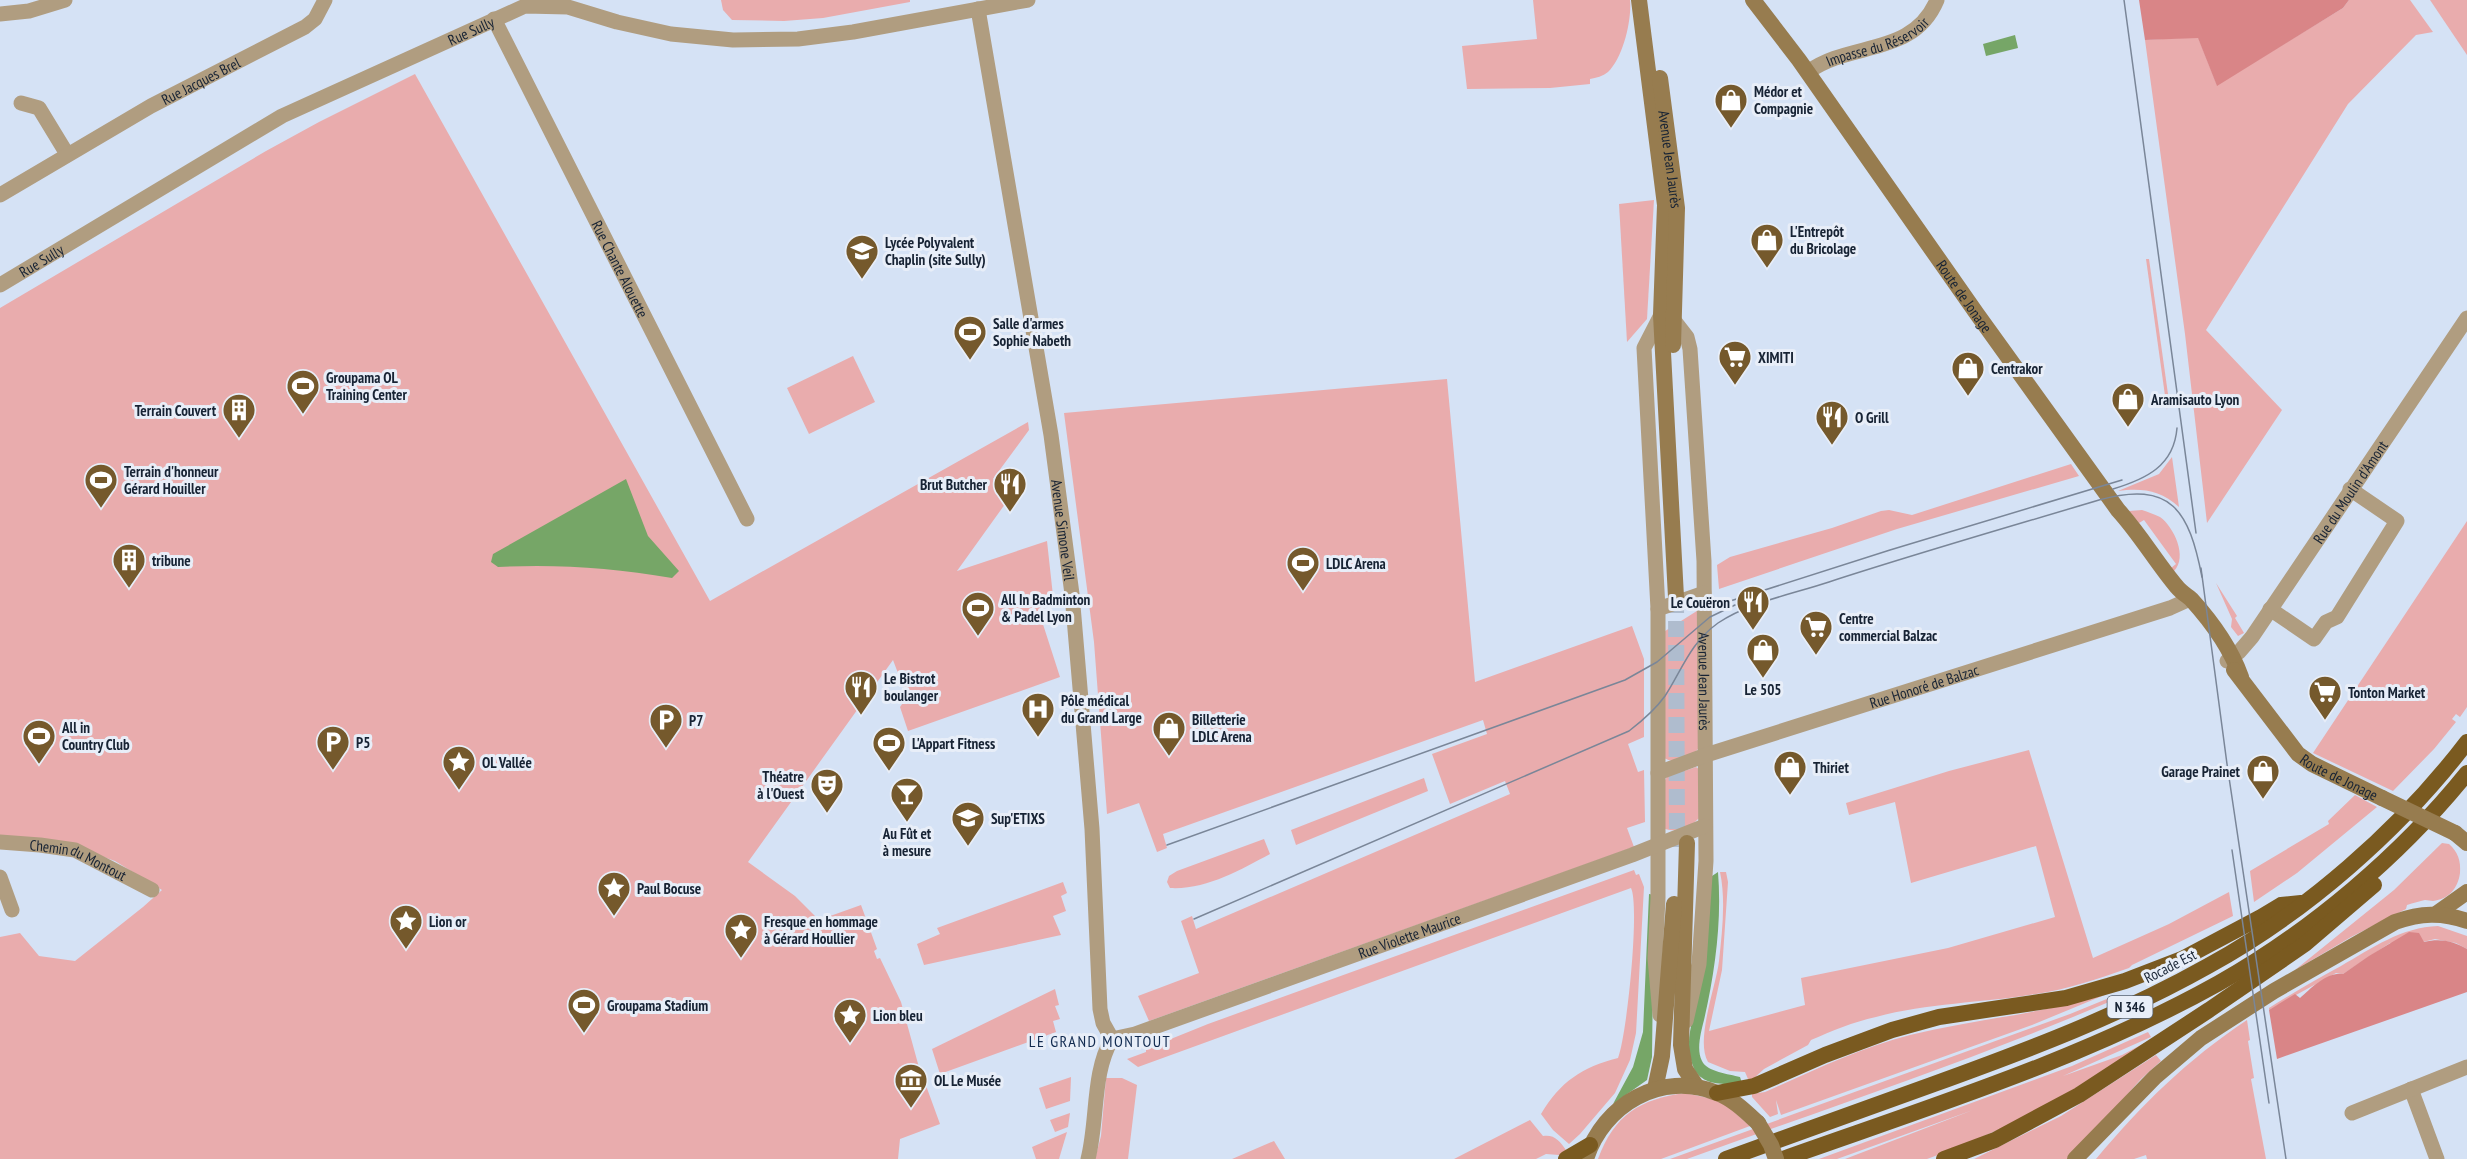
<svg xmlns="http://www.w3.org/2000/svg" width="2467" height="1159" font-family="'PT Sans Narrow',sans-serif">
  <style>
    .green { fill: #e9acad }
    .forest { fill: #d98587 }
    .water { fill: #76a667 }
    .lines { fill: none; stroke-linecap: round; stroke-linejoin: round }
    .secondary-tunnel { stroke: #afbcce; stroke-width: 16; stroke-dasharray: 16 8; stroke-linecap: butt }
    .minor { stroke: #b09d80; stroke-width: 15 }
    .secondary { stroke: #977c4f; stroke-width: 16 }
    .trunk { stroke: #7a5a20; stroke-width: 16 }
    .tram { stroke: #7a8698; stroke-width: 1.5 }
    .secondary-bridge { stroke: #977c4f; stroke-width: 16 }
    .labels { text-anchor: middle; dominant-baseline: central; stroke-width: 6; stroke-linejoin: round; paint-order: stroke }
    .shield { fill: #e8eef8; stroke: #56606f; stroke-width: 1.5 }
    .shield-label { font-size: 14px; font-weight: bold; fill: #172334 }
    .street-label { font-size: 15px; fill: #172334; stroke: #e8eef8 }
    .poi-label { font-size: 15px; font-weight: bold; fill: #172334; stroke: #e8eef8; text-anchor: start }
    .neighbourhood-label { font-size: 16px; letter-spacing: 1.5px; fill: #112a4f; stroke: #e8eef8 }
  </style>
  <rect width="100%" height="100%" fill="#d5e2f5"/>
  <g class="green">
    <polygon points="721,0 910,0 910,2 823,18 784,21 732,20 723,10"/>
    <path d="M1533,0H1630C1632,20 1623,58 1608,72C1603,76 1596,78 1590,79V84L1550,88L1467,89L1462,46L1537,39Z"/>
    <polygon points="2349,0 2410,0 2433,32 2416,35 2348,104 2206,330 2282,410 2207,523 2185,334 2145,40 2198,37 2217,85 2343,8"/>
    <polygon points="2430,0 2467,0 2467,55"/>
    <polygon points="415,74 710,601 1028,422 1029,430 993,479 1013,493 957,571 1047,541 1053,596 1040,615 1060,677 908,731 900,707 907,697 893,660 748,862 795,896 819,920 861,905 877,949 874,951 877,959 880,958 901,1002 920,1071 918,1073 921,1081 924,1080 940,1124 900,1139 898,1159 0,1159 0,937 20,933 39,956 75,961 143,907 162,890 115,861 72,846 0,838 0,308 266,151 319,122"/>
    <polygon points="1654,200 1647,319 1627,342 1619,204"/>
    <polygon points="2146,259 2149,259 2168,394 2167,410"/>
    <polygon points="853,356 875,402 809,434 787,388"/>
    <polygon points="1447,379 1475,682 1632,626 1644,659 1644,737 1628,744 1638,772 1644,770 1645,822 1627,828 1634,847 1149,1021 1138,996 1199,973 1181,921 1192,916 1196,929 1510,794 1505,781 1450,804 1432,754 1487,734 1483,720 1163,834 1167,848 1157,852 1139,803 1107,814 1094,642 1064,413"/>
    <path d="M2172,457L2179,507C2160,490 2142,488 2118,491L2159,474Z"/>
    <polygon points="2071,464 2079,476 1897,529 1719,589 1717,565 1730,557 1832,528 1881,511 1889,510 1912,515"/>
    <path d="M2142,510C2148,512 2154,514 2160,517C2174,527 2188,557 2174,571L2171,568L2176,564L2144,520L2139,523L2129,511Z"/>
    <polygon points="2467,521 2467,707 2460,717 2456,714 2452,719 2456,722 2434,749 2393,791 2313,753"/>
    <polygon points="2216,583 2237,616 2235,618 2244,633 2238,636 2231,627 2232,619"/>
    <path d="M1700,609L1701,745C1695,756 1675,765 1664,758L1662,633Z"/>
    <path d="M2029,750L2093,958L2169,924L2229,892L2233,916L2132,965L2129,968C2098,979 2068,989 2036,994C1983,1003 1928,1003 1876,1017C1853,1022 1832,1031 1811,1040L1808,1045L1764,1069L1752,1080L1748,1079L1745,1072L1730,1071L1708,1062C1695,1040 1716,987 1719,961C1722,933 1726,900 1720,872H1726L1728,882L1722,970L1709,1031L1805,1005L1801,978L1948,948L2055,917L2036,846L1911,883L1895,802L1849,815L1846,803L1949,771Z"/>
    <path d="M1696,767L1700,770L1701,815C1695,826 1676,833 1665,829L1663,783L1667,777Z"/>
    <polygon points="1424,778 1428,791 1296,845 1291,830"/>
    <polygon points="2355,795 2377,807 2297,873 2254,902 2250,871 2329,824 2328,821"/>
    <path d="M1264,839L1270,854C1240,870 1206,890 1170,888L1167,882L1169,876L1177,871Z"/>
    <path d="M2442,843L2449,844C2458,852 2461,861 2460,873C2458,888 2449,899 2433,901C2430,901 2428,900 2425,900C2420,901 2413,903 2407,905L2406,909L2351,937L2295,970L2394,890Z"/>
    <path d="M1634,870L1636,875L1639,874L1644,887L1636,1033L1630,1060L1615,1093L1580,1134L1569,1144L1553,1130L1541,1114C1560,1082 1582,1067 1618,1058C1627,1035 1640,906 1631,888L1138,1067L1127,1059L1146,1052V1049L1208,1024Z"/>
    <polygon points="1063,882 1067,893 1061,896 1066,911 1053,916 1061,935 924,965 917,944 940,934 937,928"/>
    <path d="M2438,926L2467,936V949L2456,943L2435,939L2423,942L2390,943L2343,974L2336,973L2269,1010V1008C2293,993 2317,979 2341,966C2372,948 2402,927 2438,926Z"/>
    <polygon points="1055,989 1059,1005 1055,1006 1060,1019 1053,1021 1056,1032 940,1074 932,1049"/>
    <path d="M2107,994L2032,1025L1781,1115L1776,1100L1778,1114L1770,1117L1752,1097V1094L1765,1092C1812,1071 1860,1048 1910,1035C1975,1019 2042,1014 2107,994Z"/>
    <path d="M2114,996L2116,999C1976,1059 1831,1107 1687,1159H1670L2070,1014Z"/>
    <path d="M2247,1020L2250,1040L2248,1041L2254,1078L2251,1079L2266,1159H2147L2146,1155L2134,1159H2096C2142,1104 2187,1060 2247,1020Z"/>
    <polygon points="2148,1032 2151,1037 2063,1076 2122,1055 2150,1040 2071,1091 2024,1118 1962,1146 1927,1159 1845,1159 1973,1110 1837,1159 1819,1159 2072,1066"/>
    <polygon points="2156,1055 2161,1061 2141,1079 2070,1159 1974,1159 2061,1116"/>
    <polygon points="1071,1077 1070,1101 1046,1109 1039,1088"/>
    <polygon points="1106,1078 1122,1078 1137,1085 1128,1159 1095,1159 1101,1136"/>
    <path d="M1685,1093L1722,1101L1750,1126L1661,1159H1598C1614,1115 1640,1099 1685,1093Z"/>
    <polygon points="1070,1113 1068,1127 1055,1132 1050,1120"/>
    <path d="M1530,1120L1543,1136C1554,1134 1560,1141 1566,1150L1559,1155L1546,1154L1536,1159H1454Z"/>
    <polygon points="1067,1132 1059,1159 1036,1159 1032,1147"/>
    <polygon points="1274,1141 1285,1159 1232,1159"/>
  </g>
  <g class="forest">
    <polygon points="2139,0 2349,0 2343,8 2217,86 2198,38 2145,40"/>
    <path d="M2409,932L2419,933L2424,942C2440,938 2453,941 2467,949V992L2277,1059L2269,1010L2295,994L2300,998C2311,988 2328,971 2343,974L2369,956Z"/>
  </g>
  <g class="water">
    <polygon points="2015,35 2018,48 1986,56 1983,44"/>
    <path d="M626,479L648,536L679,571L672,578C612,568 559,564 498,567L491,562L493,554Z"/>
    <path d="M1718,872C1722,921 1715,972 1704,1020C1701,1032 1696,1050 1702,1061C1707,1072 1729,1074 1740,1077L1742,1083C1725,1085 1700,1086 1693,1066C1682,1040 1696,1015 1699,989C1704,952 1706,915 1709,878Z"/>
    <polygon points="1649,894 1654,895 1652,1057 1647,1080 1613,1104 1633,1067 1643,1032"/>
  </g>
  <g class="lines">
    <polyline class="secondary-tunnel" points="1676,597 1677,847"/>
    <g class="minor">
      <path id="s1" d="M978,9L1051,435L1072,594L1092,829L1100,1009L1103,1023L1112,1039"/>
      <polyline points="0,14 29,11 65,0"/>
      <path id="s2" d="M494,19L747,519"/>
      <path id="s3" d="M1808,72C1850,41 1913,57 1937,0"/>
      <polyline points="21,103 39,108 67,154"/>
      <path id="s4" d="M0,195L151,106L305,27L315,19L325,0"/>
      <path id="s5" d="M0,285L282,116L525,6L568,7L617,22L671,34L733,40L798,39L853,32L1028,0"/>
      <path id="s6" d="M1673,319L1687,337L1690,349L1704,561L1706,861L1699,964L1686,1021"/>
      <polyline points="1658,609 1704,593"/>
      <polyline points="2270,609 2314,639 2326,622 2337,617 2397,521 2350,489"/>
      <path id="s7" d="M2227,661L2239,652L2252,637L2467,318"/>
      <path id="s8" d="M1658,773L1706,755L2170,608L2190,599"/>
      <path id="s9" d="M0,842L40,845L75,850L152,890"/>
      <polyline points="0,877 12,910"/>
      <polyline points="1660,1015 1655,958 1658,898 1658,609 1644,348 1661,315"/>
      <path id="s10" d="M1112,1039L1135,1034L1632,855L1705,826"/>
      <polyline points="2411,1089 2437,1159"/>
      <polyline points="2352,1113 2467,1067"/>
      <path d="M1088,1159C1098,1120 1092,1072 1112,1039"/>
    </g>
    <g class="secondary">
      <polyline points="1639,0 1665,205 1661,315 1676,597"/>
      <path id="s11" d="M1753,0L1799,60L1977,314L2118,510C2140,534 2156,562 2177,587C2181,592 2186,595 2191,599C2211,621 2231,649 2241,677"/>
      <path id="s12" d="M1660,78L1677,208L1673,345"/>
      <path id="s13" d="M2234,670L2298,754L2312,764L2382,798"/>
      <polyline points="2455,833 2467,843"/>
      <polyline points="1687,843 1681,1045 1685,1069 1697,1087"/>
      <polyline points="2436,914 2467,892"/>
      <polyline points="1655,1089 1662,1056 1674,904"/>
      <path d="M1586,1159C1603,1105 1661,1070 1717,1093C1733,1099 1745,1111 1758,1123"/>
      <path d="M2075,1159L2155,1077L2201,1038L2274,991L2395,922C2421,913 2441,912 2467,921"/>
    </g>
    <g class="trunk">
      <polyline points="1717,1093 1754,1086 1825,1055 1892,1030 1939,1017 2066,998 2125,981 2182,959 2261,917 2281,905 2301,903"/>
      <polyline points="1566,1159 1590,1145"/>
      <path d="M1726,1159C1795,1134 1865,1109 1934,1084C2028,1050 2121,1015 2208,966C2305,913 2400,830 2467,742"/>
      <path d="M1783,1159C1929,1107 2083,1059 2219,983C2311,931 2401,855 2467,773"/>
      <polyline points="1944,1159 1995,1140 2079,1095 2209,1010 2305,944 2374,885"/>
    </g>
    <g class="tram">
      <polyline points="2124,0 2196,533"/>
      <path d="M2113,489C2146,479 2174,466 2177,428"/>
      <polyline points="2201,568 2227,764 2286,1159"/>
      <polyline points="1724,603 1890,550 2122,480"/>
      <polyline points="1167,845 1625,680 1657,662 1710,617 1735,605"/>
      <polyline points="2232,850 2269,1103"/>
      <path d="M1194,919L1629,731C1642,721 1655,710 1665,696C1682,670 1690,643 1718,623C1749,602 1793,594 1829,582C1918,553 2009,527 2099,500C2172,480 2189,511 2202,577"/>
    </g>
    <g class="secondary-bridge">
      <polyline points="2382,798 2455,833"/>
      <polyline points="1758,1123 1771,1145 1776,1159"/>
    </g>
  </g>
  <defs>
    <g id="shop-pin" transform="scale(1.725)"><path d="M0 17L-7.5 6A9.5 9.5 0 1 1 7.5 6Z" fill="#75592c" stroke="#e8eef8"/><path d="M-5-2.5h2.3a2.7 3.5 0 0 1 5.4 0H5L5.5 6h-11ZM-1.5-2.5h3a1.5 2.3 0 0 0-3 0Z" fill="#fff"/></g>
    <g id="school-pin" transform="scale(1.725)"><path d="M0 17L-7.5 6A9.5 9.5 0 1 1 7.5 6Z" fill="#75592c" stroke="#e8eef8"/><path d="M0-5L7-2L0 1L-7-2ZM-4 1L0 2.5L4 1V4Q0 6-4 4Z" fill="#fff"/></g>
    <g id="stadium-pin" transform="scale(1.725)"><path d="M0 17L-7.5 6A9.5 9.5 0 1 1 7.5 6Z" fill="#75592c" stroke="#e8eef8"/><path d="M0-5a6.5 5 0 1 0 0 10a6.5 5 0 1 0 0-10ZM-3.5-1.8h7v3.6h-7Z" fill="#fff"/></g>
    <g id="supermarket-pin" transform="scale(1.725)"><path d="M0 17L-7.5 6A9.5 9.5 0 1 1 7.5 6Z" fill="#75592c" stroke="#e8eef8"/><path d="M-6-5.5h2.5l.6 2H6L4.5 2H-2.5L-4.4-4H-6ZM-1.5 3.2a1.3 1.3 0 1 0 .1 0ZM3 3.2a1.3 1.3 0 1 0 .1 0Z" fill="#fff"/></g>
    <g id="building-pin" transform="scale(1.725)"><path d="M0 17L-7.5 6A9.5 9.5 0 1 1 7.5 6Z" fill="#75592c" stroke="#e8eef8"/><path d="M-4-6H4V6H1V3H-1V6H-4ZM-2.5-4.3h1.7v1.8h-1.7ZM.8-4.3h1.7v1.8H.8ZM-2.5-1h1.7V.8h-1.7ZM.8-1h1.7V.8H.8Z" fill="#fff"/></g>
    <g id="restaurant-pin" transform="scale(1.725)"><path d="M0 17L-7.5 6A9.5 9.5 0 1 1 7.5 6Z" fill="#75592c" stroke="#e8eef8"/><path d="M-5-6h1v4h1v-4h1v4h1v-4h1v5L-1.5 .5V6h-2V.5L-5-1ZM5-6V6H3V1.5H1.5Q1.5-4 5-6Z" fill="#fff"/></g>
    <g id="hospital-pin" transform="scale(1.725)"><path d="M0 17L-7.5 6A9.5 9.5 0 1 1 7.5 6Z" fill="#75592c" stroke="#e8eef8"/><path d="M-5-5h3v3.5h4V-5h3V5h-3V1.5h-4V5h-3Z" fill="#fff"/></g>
    <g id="parking-pin" transform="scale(1.725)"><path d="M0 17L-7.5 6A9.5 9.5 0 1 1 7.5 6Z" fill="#75592c" stroke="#e8eef8"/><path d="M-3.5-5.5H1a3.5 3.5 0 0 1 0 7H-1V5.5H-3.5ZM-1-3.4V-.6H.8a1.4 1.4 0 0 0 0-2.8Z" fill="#fff"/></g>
    <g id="sight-pin" transform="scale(1.725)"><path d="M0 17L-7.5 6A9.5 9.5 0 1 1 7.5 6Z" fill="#75592c" stroke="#e8eef8"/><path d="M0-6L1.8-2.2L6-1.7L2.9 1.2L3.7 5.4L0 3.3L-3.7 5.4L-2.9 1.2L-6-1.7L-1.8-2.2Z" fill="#fff"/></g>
    <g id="theatre-pin" transform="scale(1.725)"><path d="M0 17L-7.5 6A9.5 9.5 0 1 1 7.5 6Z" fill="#75592c" stroke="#e8eef8"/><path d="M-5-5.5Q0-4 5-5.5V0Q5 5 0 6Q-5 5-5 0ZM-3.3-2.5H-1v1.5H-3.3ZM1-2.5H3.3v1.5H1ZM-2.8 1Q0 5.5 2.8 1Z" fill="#fff"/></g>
    <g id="bar-pin" transform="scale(1.725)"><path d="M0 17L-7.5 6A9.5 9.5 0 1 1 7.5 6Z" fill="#75592c" stroke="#e8eef8"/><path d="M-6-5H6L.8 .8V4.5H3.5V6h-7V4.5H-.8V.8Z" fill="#fff"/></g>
    <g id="university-pin" transform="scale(1.725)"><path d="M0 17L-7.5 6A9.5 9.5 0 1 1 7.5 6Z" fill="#75592c" stroke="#e8eef8"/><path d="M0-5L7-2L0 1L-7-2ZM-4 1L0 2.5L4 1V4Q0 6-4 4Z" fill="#fff"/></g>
    <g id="museum-pin" transform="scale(1.725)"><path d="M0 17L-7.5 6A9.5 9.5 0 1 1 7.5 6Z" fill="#75592c" stroke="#e8eef8"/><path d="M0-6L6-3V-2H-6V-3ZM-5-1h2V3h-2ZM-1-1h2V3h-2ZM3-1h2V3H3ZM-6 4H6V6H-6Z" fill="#fff"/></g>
  </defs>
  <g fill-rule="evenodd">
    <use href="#shop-pin" x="1731" y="100"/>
    <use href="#shop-pin" x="1767" y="240"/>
    <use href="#school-pin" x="862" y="251"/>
    <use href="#stadium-pin" x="970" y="332"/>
    <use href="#supermarket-pin" x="1735" y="357"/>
    <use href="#shop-pin" x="1968" y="368"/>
    <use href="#stadium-pin" x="303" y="386"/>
    <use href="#shop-pin" x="2128" y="399"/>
    <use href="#building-pin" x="239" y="410"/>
    <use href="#restaurant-pin" x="1832" y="417"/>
    <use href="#stadium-pin" x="101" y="480"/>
    <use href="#restaurant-pin" x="1010" y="484"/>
    <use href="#building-pin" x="129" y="560"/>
    <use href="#stadium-pin" x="1303" y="563"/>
    <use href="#restaurant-pin" x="1753" y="602"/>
    <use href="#stadium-pin" x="978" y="608"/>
    <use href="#supermarket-pin" x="1816" y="627"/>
    <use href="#shop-pin" x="1763" y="650"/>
    <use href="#restaurant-pin" x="861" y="687"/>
    <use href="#supermarket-pin" x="2325" y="692"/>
    <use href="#hospital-pin" x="1038" y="709"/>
    <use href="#parking-pin" x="666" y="720"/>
    <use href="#shop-pin" x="1169" y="728"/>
    <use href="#stadium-pin" x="39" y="736"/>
    <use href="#parking-pin" x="333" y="742"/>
    <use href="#stadium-pin" x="889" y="743"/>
    <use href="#sight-pin" x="459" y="762"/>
    <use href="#shop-pin" x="1790" y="767"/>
    <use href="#shop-pin" x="2263" y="771"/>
    <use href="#theatre-pin" x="827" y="785"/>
    <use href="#bar-pin" x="907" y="794"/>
    <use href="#university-pin" x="968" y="818"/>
    <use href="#sight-pin" x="614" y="888"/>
    <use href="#sight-pin" x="406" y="921"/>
    <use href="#sight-pin" x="741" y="930"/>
    <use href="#stadium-pin" x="584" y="1005"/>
    <use href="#sight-pin" x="850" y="1015"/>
    <use href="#museum-pin" x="911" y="1080"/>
  </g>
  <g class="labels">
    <rect class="shield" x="2107.5" y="996" width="45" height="22" rx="4.5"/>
    <g class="shield-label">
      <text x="2130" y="1007">N 346</text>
    </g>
    <g class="street-label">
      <text stroke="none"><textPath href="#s5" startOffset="536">Rue Sully</textPath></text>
      <text stroke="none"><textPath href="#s3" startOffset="76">Impasse du Réservoir</textPath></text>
      <text stroke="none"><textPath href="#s4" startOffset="231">Rue Jacques Brel</textPath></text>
      <text stroke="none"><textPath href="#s12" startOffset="82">Avenue Jean Jaurès</textPath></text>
      <text stroke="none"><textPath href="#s5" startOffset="48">Rue Sully</textPath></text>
      <text stroke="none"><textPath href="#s2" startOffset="280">Rue Chante Alouette</textPath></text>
      <text stroke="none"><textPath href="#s11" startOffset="364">Route de Jonage</textPath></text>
      <text stroke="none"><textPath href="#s7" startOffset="210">Rue du Moulin d'Amont</textPath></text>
      <text stroke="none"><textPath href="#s1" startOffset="528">Avenue Simone Veil</textPath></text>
      <text stroke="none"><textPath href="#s6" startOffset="368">Avenue Jean Jaurès</textPath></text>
      <text stroke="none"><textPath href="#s8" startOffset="280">Rue Honoré de Balzac</textPath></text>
      <text stroke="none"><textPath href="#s13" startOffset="153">Route de Jonage</textPath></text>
      <text stroke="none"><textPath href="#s9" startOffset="81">Chemin du Montout</textPath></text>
      <text stroke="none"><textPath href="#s10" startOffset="315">Rue Violette Maurice</textPath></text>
      <text transform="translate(2170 966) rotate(-27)">Rocade Est</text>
    </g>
    <g class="poi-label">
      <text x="1754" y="91">Médor et<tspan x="1754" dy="17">Compagnie</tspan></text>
      <text x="1790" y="231">L'Entrepôt<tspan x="1790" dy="17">du Bricolage</tspan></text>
      <text x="885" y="242">Lycée Polyvalent<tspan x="885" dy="17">Chaplin (site Sully)</tspan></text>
      <text x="993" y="323">Salle d'armes<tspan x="993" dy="17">Sophie Nabeth</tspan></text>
      <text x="1758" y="357">XIMITI</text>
      <text x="1991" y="368">Centrakor</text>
      <text x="326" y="377">Groupama OL<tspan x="326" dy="17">Training Center</tspan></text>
      <text x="2151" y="399">Aramisauto Lyon</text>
      <text x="216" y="410" text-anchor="end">Terrain Couvert</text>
      <text x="1855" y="417">O Grill</text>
      <text x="124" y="471">Terrain d'honneur<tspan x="124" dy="17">Gérard Houiller</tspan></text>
      <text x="987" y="484" text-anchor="end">Brut Butcher</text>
      <text x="152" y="560">tribune</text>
      <text x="1326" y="563">LDLC Arena</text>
      <text x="1001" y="599">All In Badminton<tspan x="1001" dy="17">&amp; Padel Lyon</tspan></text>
      <text x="1730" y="602" text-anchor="end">Le Couëron</text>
      <text x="1839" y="618">Centre<tspan x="1839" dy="17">commercial Balzac</tspan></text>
      <text x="884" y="678">Le Bistrot<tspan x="884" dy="17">boulanger</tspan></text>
      <text x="1763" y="689" text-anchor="middle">Le 505</text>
      <text x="2348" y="692">Tonton Market</text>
      <text x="1061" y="700">Pôle médical<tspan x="1061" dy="17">du Grand Large</tspan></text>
      <text x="1192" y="719">Billetterie<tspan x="1192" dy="17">LDLC Arena</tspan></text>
      <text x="689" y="720">P7</text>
      <text x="62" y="727">All in<tspan x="62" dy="17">Country Club</tspan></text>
      <text x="356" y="742">P5</text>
      <text x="912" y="743">L'Appart Fitness</text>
      <text x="482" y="762">OL Vallée</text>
      <text x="1813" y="767">Thiriet</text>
      <text x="2240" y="771" text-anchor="end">Garage Prainet</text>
      <text x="804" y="776" text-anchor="end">Théatre<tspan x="804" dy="17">à l'Ouest</tspan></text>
      <text x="991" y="818">Sup'ETIXS</text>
      <text x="907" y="833" text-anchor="middle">Au Fût et<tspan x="907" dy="17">à mesure</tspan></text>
      <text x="637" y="888">Paul Bocuse</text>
      <text x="429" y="921">Lion or</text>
      <text x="764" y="921">Fresque en hommage<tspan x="764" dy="17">à Gérard Houllier</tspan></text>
      <text x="607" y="1005">Groupama Stadium</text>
      <text x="873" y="1015">Lion bleu</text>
      <text x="934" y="1080">OL Le Musée</text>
    </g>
    <g class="neighbourhood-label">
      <text x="1100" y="1041">LE GRAND MONTOUT</text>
    </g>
  </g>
</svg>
